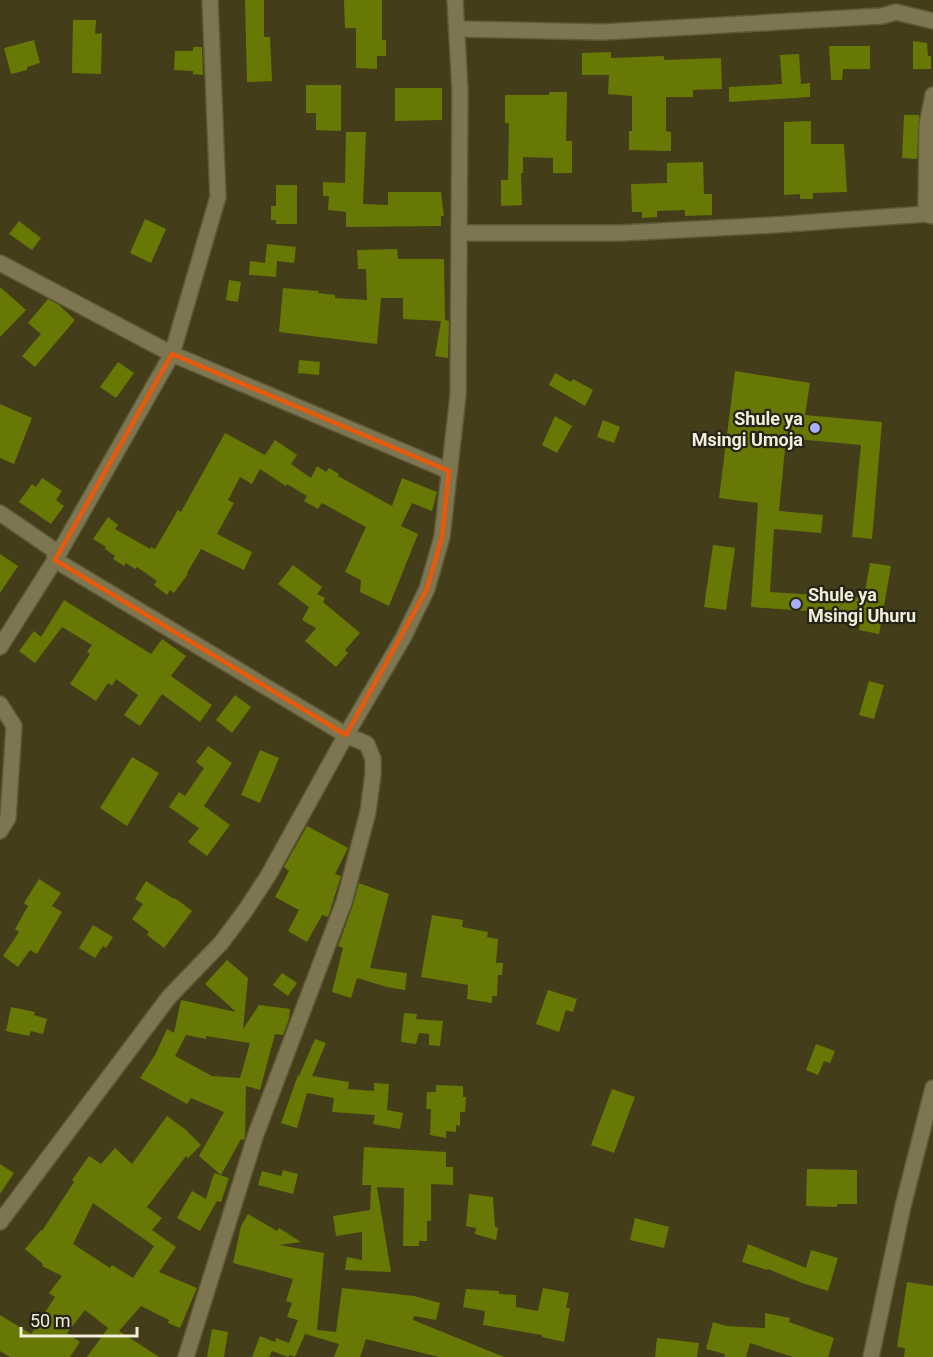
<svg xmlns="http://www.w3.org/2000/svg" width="933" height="1357" font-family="Roboto,sans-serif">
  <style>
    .building { fill: #687805; fill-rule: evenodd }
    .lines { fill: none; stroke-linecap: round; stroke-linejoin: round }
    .minor-casing { stroke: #5e5939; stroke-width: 18 }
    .minor { stroke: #7d7651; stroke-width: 15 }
    .marked { fill: none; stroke: #e8590c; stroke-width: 4.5; stroke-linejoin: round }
    .poi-dot { fill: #a8b0fc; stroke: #272415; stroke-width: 2 }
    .labels { text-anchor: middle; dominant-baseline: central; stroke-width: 4.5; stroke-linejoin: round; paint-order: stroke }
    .poi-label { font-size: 18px; font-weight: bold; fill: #f1eeda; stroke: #272415; text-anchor: end }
  </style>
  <rect width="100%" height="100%" fill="#443d19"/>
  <g class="building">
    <polygon points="245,0 264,0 264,37 270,37 272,81 247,82"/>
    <polygon points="344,0 382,0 382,40 386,40 386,56 377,56 377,69 356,68 356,28 345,28"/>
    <polygon points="73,20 96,20 95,34 102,33 101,74 72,73"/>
    <polygon points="34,40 40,63 27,67 27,70 11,74 4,48"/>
    <polygon points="913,41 927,43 928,56 931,56 931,69 913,69"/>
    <polygon points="829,46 870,46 870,69 843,69 842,80 831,80"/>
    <polygon points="193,47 202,47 203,75 193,74 193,71 174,70 175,51 193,51"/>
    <polygon points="611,52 611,58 664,56 664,60 721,58 722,89 693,90 693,97 666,97 666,131 671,132 671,151 629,150 629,131 632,131 632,96 608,94 609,75 582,75 582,53"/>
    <polygon points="799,54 801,84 810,83 810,97 729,102 729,87 782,84 780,55"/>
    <polygon points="306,85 341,85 341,131 316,130 316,113 306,113"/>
    <polygon points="395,88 442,88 442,120 395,121"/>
    <polygon points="549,92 567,92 566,141 572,141 572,173 553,173 553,158 523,157 523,173 521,173 522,205 501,206 501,180 508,180 509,123 505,123 505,95 549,95"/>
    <polygon points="904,115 919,115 917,159 902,158"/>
    <polygon points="811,121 811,144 844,144 847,192 813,193 813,199 800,199 800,194 784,195 784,122"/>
    <polygon points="346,132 366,132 363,204 388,205 388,192 441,192 444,216 441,216 441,226 346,227 346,212 328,210 329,196 323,196 323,182 345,183"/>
    <polygon points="703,162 704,194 712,194 712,215 685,216 685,210 657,211 657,217 642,218 642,212 632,212 631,184 667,183 667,163"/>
    <polygon points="276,185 297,185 297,224 276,224 276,220 271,220 271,206 276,206"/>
    <polygon points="145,219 166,229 151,263 130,253"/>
    <polygon points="19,221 41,238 32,250 9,234"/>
    <polygon points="267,244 296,247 294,263 277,261 276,277 249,275 250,261 265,263"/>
    <polygon points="397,249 398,259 444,259 445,320 449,321 448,358 435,356 441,321 403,319 403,298 381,298 377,344 279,332 283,288 319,291 318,293 335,295 335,298 367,300 366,269 358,269 357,250"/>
    <polygon points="229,280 241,282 238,302 226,300"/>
    <polygon points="0,287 26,310 0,337"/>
    <polygon points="48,299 59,305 75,320 35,367 22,356 41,334 28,323"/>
    <polygon points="299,360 320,362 319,375 298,373"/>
    <polygon points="118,362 134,373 116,398 100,387"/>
    <polygon points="735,371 810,383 805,415 882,422 872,539 852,537 861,445 786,438 779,511 823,515 821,533 774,529 770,592 864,598 870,563 891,566 879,634 859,630 861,615 751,607 758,503 719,498"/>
    <polygon points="555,373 571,382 573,379 593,390 585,406 549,385"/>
    <polygon points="0,404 32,418 14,464 0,458"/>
    <polygon points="555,416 572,426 557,453 542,445"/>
    <polygon points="603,420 620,427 614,443 597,437"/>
    <polygon points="225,433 265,455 275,440 297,455 291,464 311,478 317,466 326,472 329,468 339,474 338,476 392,506 402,478 437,492 432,511 412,503 401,526 418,534 389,606 360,592 361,580 345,572 366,527 322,503 318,509 304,501 307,496 287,484 286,486 260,469 252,484 240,477 228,500 234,503 217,534 252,552 244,570 201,549 187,573 188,574 174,593 170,590 167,595 154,585 157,581 137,567 135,569 126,563 124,566 113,559 115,556 105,549 106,547 93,539 108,517 118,525 115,529 150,549 151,547 155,549 178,510 181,512"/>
    <polygon points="42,478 62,491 56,500 64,506 51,524 19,502 32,484 36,487"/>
    <polygon points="713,545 735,548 726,610 704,607"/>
    <polygon points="0,554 18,566 0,593"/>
    <polygon points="293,565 322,587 317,594 325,598 323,602 360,633 345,650 348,653 336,667 305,641 316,628 302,620 309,607 278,584"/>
    <polygon points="64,600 151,654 162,639 186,656 171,676 212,705 200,722 162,694 140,726 124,715 138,695 116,679 112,686 108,683 96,701 70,684 90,654 87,652 92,645 62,627 35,663 19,651 34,631 41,637"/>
    <polygon points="869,681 884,685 874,719 859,715"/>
    <polygon points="235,695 251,707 232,733 216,720"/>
    <polygon points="208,746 232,763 204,806 230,825 207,856 188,842 199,828 169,807 179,792 185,796 204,768 196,762"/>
    <polygon points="260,750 279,758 260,803 241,795"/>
    <polygon points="132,757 159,773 127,826 100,808"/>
    <polygon points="307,826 348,848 335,874 341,876 328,917 322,915 307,942 288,931 299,910 275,897 289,871 284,867"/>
    <polygon points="39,879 61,893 52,906 62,912 37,954 30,950 18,967 3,956 19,932 15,929 28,906 24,903"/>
    <polygon points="146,881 174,899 175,898 192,911 164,948 147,935 149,932 132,919 143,904 135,899"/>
    <polygon points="359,883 389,894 370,968 407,973 405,990 387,987 357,978 351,998 332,992 343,948 338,946 353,905"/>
    <polygon points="432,915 463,920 462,927 488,932 487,937 498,939 496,963 503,963 502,975 498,975 497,996 492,996 492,1003 467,999 468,985 421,977"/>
    <polygon points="93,925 113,937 106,948 103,946 95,958 79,948"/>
    <path d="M227,960L248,978L243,1029L259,1005L290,1009L289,1019L283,1035L275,1034L260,1090L246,1086L245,1136L244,1140L241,1139L221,1175L199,1156L224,1112L191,1098L187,1104L140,1078L155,1055L167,1029L174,1033L181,1000L236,1012L205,984ZM186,1035L206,1039V1036L250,1043L240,1078L212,1076L175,1056Z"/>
    <polygon points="282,973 297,983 288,996 273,985"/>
    <polygon points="548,990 577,999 573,1012 566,1010 559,1032 536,1024"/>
    <polygon points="11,1007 35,1012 34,1015 47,1019 43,1034 31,1031 29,1036 6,1031"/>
    <polygon points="404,1013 417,1014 416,1019 443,1021 440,1046 429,1045 429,1034 419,1033 416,1044 401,1042"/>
    <polygon points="315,1039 326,1043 312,1076 349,1082 348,1089 374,1091 374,1083 389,1084 387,1110 403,1113 400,1129 373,1124 375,1115 332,1112 334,1098 307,1093 297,1128 281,1123 298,1075 299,1076"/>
    <polygon points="816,1044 835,1051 830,1063 824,1061 818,1075 806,1070"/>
    <polygon points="436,1085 463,1086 463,1097 466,1097 465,1112 460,1112 460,1126 456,1125 456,1132 446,1131 446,1138 430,1135 431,1109 426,1109 427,1092 436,1092"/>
    <polygon points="612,1089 635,1097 614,1153 591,1145"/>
    <path d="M167,1116L186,1130L201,1145L188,1158L186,1156L147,1207L162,1218L152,1230L176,1247L159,1272L197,1288L180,1328L168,1323L169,1320L141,1306L119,1331L159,1357H87L108,1328L85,1310L67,1333L80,1342L70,1357H10L0,1351V1315L31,1334L55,1297L49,1293L62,1276L42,1266L43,1264L25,1249L41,1230L42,1231L74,1182L72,1180L89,1156L101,1164L115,1148L132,1164ZM93,1203L154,1246L133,1278L112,1265L110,1268L73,1244Z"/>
    <polygon points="364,1147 446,1152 446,1167 453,1167 453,1185 431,1184 431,1221 427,1221 427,1241 419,1241 419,1246 403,1246 404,1188 377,1187 391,1272 345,1270 347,1257 362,1260 362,1232 336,1236 333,1216 370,1210 371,1185 362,1185"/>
    <polygon points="0,1164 14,1173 0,1194"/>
    <polygon points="807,1169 857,1170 857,1204 837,1204 837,1207 806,1206"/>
    <polygon points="283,1170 298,1174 293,1194 258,1185 262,1171 281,1176"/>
    <polygon points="214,1173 229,1178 221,1202 217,1201 200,1231 177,1218 192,1191 206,1199"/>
    <polygon points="469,1194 493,1197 495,1227 498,1228 496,1240 475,1234 476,1228 466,1226"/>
    <polygon points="248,1214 277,1231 279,1228 301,1242 279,1245 324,1253 317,1330 336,1332 342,1288 414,1296 440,1303 436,1320 414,1316 413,1320 504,1357 439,1357 366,1339 360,1357 334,1357 339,1344 305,1334 295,1357 290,1355 288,1357 272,1351 269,1357 252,1357 260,1336 275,1342 276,1338 289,1343 298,1320 287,1317 292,1303 286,1301 293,1279 233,1263 241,1226"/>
    <polygon points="635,1218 669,1227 664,1248 630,1240"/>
    <polygon points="748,1244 806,1268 811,1250 838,1258 828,1291 802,1283 768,1269 767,1270 742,1262"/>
    <polygon points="907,1282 933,1286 933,1357 904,1357 905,1348 897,1347"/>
    <polygon points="543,1288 569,1293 566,1308 570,1308 564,1342 542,1337 542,1335 483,1325 485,1311 463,1307 466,1289 499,1291 499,1294 516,1295 516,1307 538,1311"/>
    <polygon points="765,1313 790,1318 789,1322 834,1338 828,1357 793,1357 750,1343 746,1357 724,1357 725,1354 706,1349 713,1322 726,1326 765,1328"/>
    <polygon points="212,1329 228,1332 224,1357 207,1357"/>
    <polygon points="657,1338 699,1343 697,1357 655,1357"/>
  </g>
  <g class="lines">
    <g class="minor-casing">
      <g id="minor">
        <polyline points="457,29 603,32 882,16 896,12 933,21"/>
        <polyline points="926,214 927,125 933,95"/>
        <polyline points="459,233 621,233 774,225 926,214 933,216"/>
        <polyline points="0,263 172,354 449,471"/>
        <polyline points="0,513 54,550 55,560 346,735 367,744 373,759 373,774 368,812 344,902 256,1134 186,1357"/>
        <polyline points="0,647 55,560 172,354 218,197 210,0"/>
        <polyline points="0,704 14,726 8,818 0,831"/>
        <polyline points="0,1222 169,997 221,943 245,911 268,876 346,735 403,638 427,589 442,537 458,395 460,91 455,0"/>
        <polyline points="871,1357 903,1206 933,1088"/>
      </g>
    </g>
    <use href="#minor" class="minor"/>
  </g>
  <path class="marked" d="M172,354L449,471L442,537L427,589L346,735L55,560Z"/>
  <g class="poi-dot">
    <circle cx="815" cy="428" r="6"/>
    <circle cx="796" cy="604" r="6"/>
  </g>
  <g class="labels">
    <g class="poi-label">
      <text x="803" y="418">Shule ya<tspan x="803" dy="21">Msingi Umoja</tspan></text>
      <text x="808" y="594" text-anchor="start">Shule ya<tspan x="808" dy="21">Msingi Uhuru</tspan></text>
    </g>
  </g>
  <path d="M21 1327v9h116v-9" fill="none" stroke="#f1eeda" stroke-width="3"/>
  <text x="30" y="1327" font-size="18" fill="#f1eeda" stroke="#272415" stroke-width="4.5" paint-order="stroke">50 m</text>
</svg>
